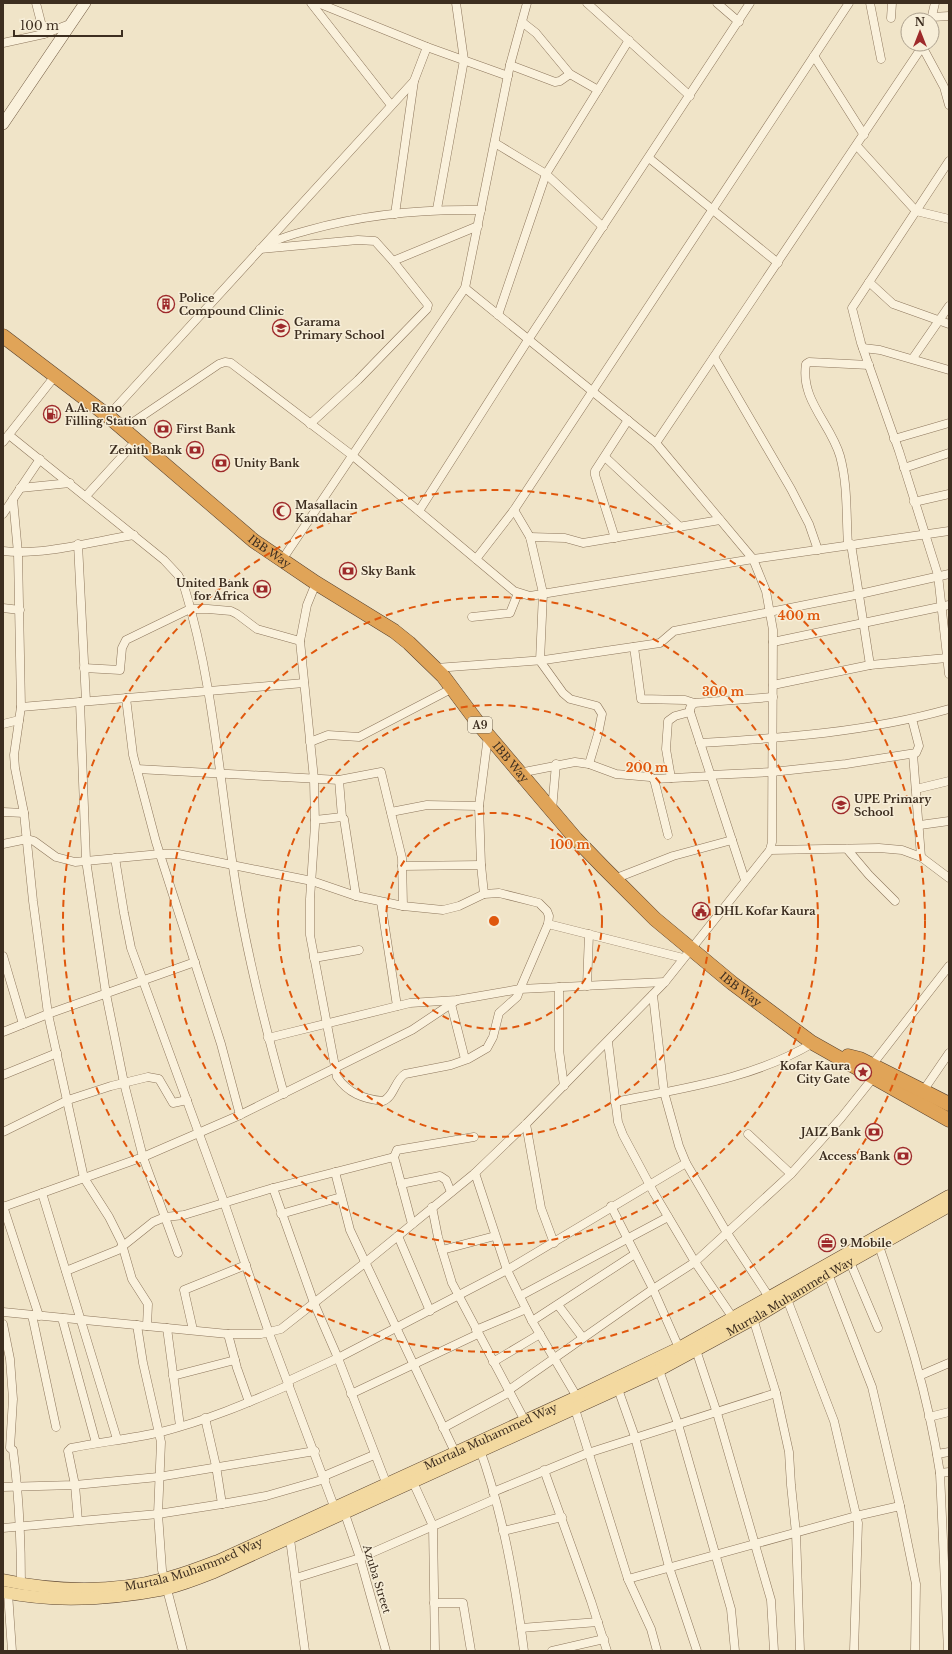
<svg xmlns="http://www.w3.org/2000/svg" width="952" height="1654" font-family="'Libre Baskerville',serif">
  <style>
    .lines { fill: none; stroke-linecap: round; stroke-linejoin: round }
    .street-casing { stroke: #8d765c; stroke-width: 9 }
    .secondary-casing { stroke: #6f573f; stroke-width: 12 }
    .primary-casing { stroke: #5b4430; stroke-width: 13 }
    .highway-casing { stroke: #5b4430; stroke-width: 15 }
    .street { stroke: #faf1dc; stroke-width: 8 }
    .secondary { stroke: #faf1dc; stroke-width: 11 }
    .primary { stroke: #f3d9a0; stroke-width: 12 }
    .highway { stroke: #e0a458; stroke-width: 14 }
    .ring { fill: none; stroke: #df570d; stroke-width: 2; stroke-dasharray: 7 5 }
    .labels { text-anchor: middle; dominant-baseline: central; stroke-width: 3; stroke-linejoin: round; paint-order: stroke }
    .shield { fill: #f7eed8; stroke: #756857; stroke-width: 1 }
    .shield-label { font-size: 10px; font-weight: bold; fill: #3d2e20 }
    .poi-label { font-size: 11px; font-weight: bold; fill: #3d2e20; stroke: #f7eed8; text-anchor: start }
    .street-label { font-size: 11px; fill: #3d2e20; stroke: #f7eed8 }
    .centre { fill: #df570d; stroke: #f7eed8; stroke-width: 2 }
    .ring-label { font-size: 12px; text-anchor: middle; font-weight: bold; fill: #df570d; stroke: #f7eed8; stroke-width: 3; stroke-linejoin: round; paint-order: stroke }
  </style>
  <rect width="100%" height="100%" fill="#f0e4c8"/>
  <g class="lines">
    <g class="street-casing">
      <g id="street">
        <polyline points="36,3 44,34"/>
        <polyline points="311,3 391,105"/>
        <polyline points="318,3 427,47 508,76"/>
        <polyline points="587,3 690,96"/>
        <polyline points="717,3 739,22"/>
        <polyline points="870,3 881,59"/>
        <polyline points="932,17 949,16"/>
        <polyline points="891,18 892,3"/>
        <polyline points="931,20 935,3"/>
        <polyline points="522,22 536,33 570,74 598,90"/>
        <polyline points="3,43 44,34 70,24"/>
        <polyline points="923,48 944,87 949,105"/>
        <polyline points="814,56 864,135"/>
        <polyline points="510,65 555,82 560,81 570,74"/>
        <polyline points="495,143 546,174 603,227"/>
        <polyline points="857,146 916,211 949,219"/>
        <polyline points="649,158 778,263"/>
        <polyline points="949,161 852,308 861,343 899,451 938,575 949,674"/>
        <polyline points="437,209 464,60 456,3"/>
        <polyline points="395,214 414,81"/>
        <path d="M266,245C279,238 294,234 309,230C365,214 423,209 481,210"/>
        <polyline points="260,249 358,240 375,241 393,261 428,305 427,309 358,380 310,424"/>
        <polyline points="393,261 478,226"/>
        <polyline points="869,282 893,304 949,324"/>
        <polyline points="498,315 546,174 629,40"/>
        <polyline points="863,348 880,350 949,370"/>
        <polyline points="714,357 791,489 809,524 818,550"/>
        <polyline points="913,358 949,306"/>
        <polyline points="108,416 414,81 427,47"/>
        <polyline points="123,429 219,364 225,362 231,363 353,456 514,591 530,596 753,559 949,531"/>
        <path d="M9,435L164,560L178,575L184,586C212,677 219,773 233,867C244,944 263,1019 284,1094"/>
        <polyline points="894,439 949,423"/>
        <polyline points="3,442 55,376"/>
        <polyline points="656,443 924,44"/>
        <polyline points="605,457 680,527"/>
        <polyline points="904,468 949,453"/>
        <polyline points="20,488 70,483"/>
        <polyline points="86,496 137,440"/>
        <polyline points="13,499 18,553 21,707 14,755 15,768 24,813 33,901 48,1014 84,1178 109,1217 121,1241 132,1279 148,1304 147,1326"/>
        <polyline points="914,502 949,494"/>
        <polyline points="514,510 530,537 543,593 540,661 563,693 570,699 597,706 602,714 598,734 589,764"/>
        <polyline points="419,511 528,340 750,3"/>
        <polyline points="3,514 40,459"/>
        <polyline points="530,537 565,538 583,543 720,520"/>
        <polyline points="615,538 595,475 595,471 628,420"/>
        <polyline points="78,544 86,701"/>
        <polyline points="851,544 870,665"/>
        <path d="M848,545C846,516 848,485 840,456C831,424 800,400 806,364L809,362L869,365"/>
        <path d="M3,551C42,556 95,541 134,535"/>
        <polyline points="476,559 514,510 849,3"/>
        <polyline points="282,560 465,288 510,65 527,3"/>
        <polyline points="3,608 20,610"/>
        <polyline points="472,617 510,613 518,593"/>
        <polyline points="773,642 949,605"/>
        <polyline points="634,647 641,699 685,700 694,703 773,697"/>
        <polyline points="84,668 120,670 122,648 126,640 190,609 208,609 231,611 237,614 257,629 300,641"/>
        <polyline points="436,668 544,660 660,643 674,631 860,594 949,574"/>
        <polyline points="773,685 870,665 947,658"/>
        <polyline points="126,698 133,755 156,842 221,1044 240,1115"/>
        <polyline points="80,702 86,860 106,994 124,1083 143,1157 178,1253"/>
        <polyline points="694,703 690,708 690,712 745,880"/>
        <polyline points="21,707 304,683"/>
        <polyline points="3,724 19,720"/>
        <polyline points="310,742 328,735 359,737 451,689"/>
        <path d="M700,743C784,738 868,732 949,709"/>
        <polyline points="913,754 921,857"/>
        <polyline points="137,769 339,780 381,772 402,858 403,906"/>
        <polyline points="519,773 575,762 589,764 616,774 650,777 654,779 711,776"/>
        <polyline points="710,775 772,772 846,764 916,753 919,746 912,719"/>
        <polyline points="671,778 666,749 668,721 675,716 690,712"/>
        <polyline points="654,779 668,835"/>
        <polyline points="339,780 342,817 344,819 356,896"/>
        <polyline points="916,789 949,781"/>
        <polyline points="552,810 556,764"/>
        <polyline points="3,812 24,813"/>
        <polyline points="391,812 427,805 479,806"/>
        <polyline points="315,820 342,817"/>
        <polyline points="920,825 949,821"/>
        <path d="M3,844L27,839L34,841L56,857L75,862L160,854H178L312,881L356,896L403,906L443,910L459,906L484,894L499,893L539,903L547,911L549,916L548,924L520,989L517,997L499,1013L493,1037L487,1048L468,1059L451,1065L405,1074C395,1080 394,1097 383,1101C363,1099 348,1093 337,1077L310,935V899L315,825L314,779L300,641L307,605L316,583"/>
        <polyline points="847,849 869,875 895,901"/>
        <polyline points="770,850 879,848 902,850 921,857 949,878"/>
        <polyline points="115,858 124,913 131,948 224,1202 269,1333 335,1509"/>
        <polyline points="402,866 481,865"/>
        <polyline points="614,879 673,856 732,840"/>
        <polyline points="484,894 481,865 479,806 488,736"/>
        <polyline points="381,902 397,1006"/>
        <polyline points="548,924 683,958"/>
        <polyline points="3,956 23,1024"/>
        <polyline points="314,958 359,950"/>
        <polyline points="587,986 589,934"/>
        <polyline points="559,987 559,1050 564,1086"/>
        <polyline points="653,995 664,1092 679,1146 686,1163 727,1233 769,1297"/>
        <polyline points="451,1004 465,1059"/>
        <polyline points="3,1032 48,1014 195,962"/>
        <polyline points="268,1038 410,1003 457,1000 520,989 665,982"/>
        <polyline points="608,1042 618,1122 623,1135 654,1193 695,1262 733,1318"/>
        <polyline points="872,1065 949,966"/>
        <polyline points="3,1075 57,1053"/>
        <polyline points="923,1091 949,1053"/>
        <path d="M615,1102C684,1088 753,1079 813,1043"/>
        <polyline points="526,1124 541,1208 554,1243"/>
        <polyline points="3,1132 68,1100 111,1086 148,1077 159,1079 173,1103 187,1100"/>
        <polyline points="748,1134 791,1174"/>
        <polyline points="335,1172 350,1230 455,1452"/>
        <polyline points="475,1173 507,1270 532,1321 577,1397"/>
        <polyline points="401,1184 440,1176 446,1180 451,1192"/>
        <polyline points="273,1188 314,1303 338,1358 387,1485"/>
        <polyline points="42,1193 117,1439"/>
        <polyline points="3,1206 39,1316"/>
        <polyline points="611,1206 653,1289 679,1348"/>
        <polyline points="3,1207 143,1157 240,1115 412,1030 457,1000"/>
        <polyline points="432,1207 438,1237 452,1283 525,1421"/>
        <polyline points="281,1214 341,1197"/>
        <polyline points="412,1224 394,1157 397,1150 474,1137"/>
        <polyline points="398,1236 430,1311"/>
        <path d="M879,1246C905,1322 928,1393 940,1473L948,1651"/>
        <polyline points="442,1250 495,1236"/>
        <polyline points="850,1262 878,1328"/>
        <polyline points="66,1271 118,1250 153,1222 165,1217 184,1215 273,1188 394,1157"/>
        <polyline points="828,1274 872,1387 900,1506 916,1584 915,1651"/>
        <polyline points="520,1296 668,1217"/>
        <polyline points="787,1299 834,1421 858,1523 854,1651"/>
        <polyline points="558,1305 583,1338"/>
        <polyline points="3,1312 228,1334 261,1334 281,1329 366,1262 475,1173 526,1124 665,982 770,850 772,842 773,630 766,591 753,559 656,443 465,288"/>
        <polyline points="32,1315 56,1427"/>
        <polyline points="752,1315 776,1393 789,1452 791,1485 796,1533 800,1651"/>
        <polyline points="62,1318 96,1443"/>
        <polyline points="532,1321 635,1254"/>
        <path d="M3,1324L10,1359L13,1399L10,1448L13,1450C19,1495 21,1539 21,1584"/>
        <polyline points="137,1325 143,1363 161,1442 158,1514 162,1570 183,1651"/>
        <polyline points="167,1328 180,1426"/>
        <polyline points="193,1330 184,1290 246,1265"/>
        <polyline points="476,1330 526,1309"/>
        <polyline points="228,1334 237,1368 249,1402"/>
        <polyline points="696,1350 717,1413 771,1600 774,1651"/>
        <polyline points="493,1362 540,1334"/>
        <polyline points="659,1370 678,1424 731,1609 735,1651"/>
        <polyline points="921,1375 949,1363"/>
        <polyline points="173,1376 235,1360"/>
        <polyline points="288,1381 338,1358 507,1270 686,1163"/>
        <polyline points="618,1389 635,1437 669,1567 697,1651"/>
        <polyline points="509,1390 653,1289 695,1262 791,1174 841,1118 873,1078"/>
        <polyline points="351,1394 478,1334"/>
        <polyline points="575,1409 628,1579 651,1629 657,1651"/>
        <polyline points="929,1417 949,1412"/>
        <polyline points="443,1428 510,1392"/>
        <path d="M479,1447C503,1513 515,1582 524,1651"/>
        <polyline points="937,1454 949,1452"/>
        <polyline points="544,1470 591,1601 607,1651"/>
        <polyline points="940,1473 949,1472"/>
        <polyline points="324,1476 374,1455"/>
        <polyline points="413,1482 433,1526 435,1651"/>
        <polyline points="3,1487 75,1485 158,1477 315,1451"/>
        <polyline points="493,1492 588,1453 776,1393"/>
        <polyline points="222,1504 266,1496 325,1479"/>
        <polyline points="345,1514 360,1558 386,1651"/>
        <path d="M78,1521L75,1485L68,1451L71,1448C100,1442 131,1439 161,1432C205,1421 248,1403 289,1385"/>
        <polyline points="3,1528 158,1514 222,1504 216,1466 205,1418"/>
        <polyline points="503,1531 562,1517"/>
        <polyline points="290,1539 305,1651"/>
        <polyline points="296,1578 360,1558 495,1499"/>
        <polyline points="628,1579 856,1516 900,1506"/>
        <polyline points="8,1593 12,1651"/>
        <polyline points="434,1603 463,1603 471,1651"/>
        <polyline points="521,1628 598,1622"/>
        <polyline points="552,1651 604,1639"/>
      </g>
    </g>
    <g class="secondary-casing">
      <polyline id="secondary" points="3,124 85,3"/>
    </g>
    <g class="primary-casing">
      <g id="primary">
        <path id="s1" d="M3,1580C54,1591 113,1593 163,1579C182,1575 200,1567 218,1561L577,1397L679,1348L949,1196"/>
        <path id="s2" d="M3,1592C55,1603 113,1599 165,1589C181,1585 197,1579 212,1573L659,1370L753,1319L828,1274L949,1206"/>
      </g>
    </g>
    <g class="highway-casing">
      <g id="highway">
        <path id="s3" d="M3,336L108,416L254,541L316,583L394,631L409,643L443,676L481,727L576,839L603,867L655,919L732,983L811,1042L949,1120"/>
        <polyline points="848,1056 860,1059 949,1104"/>
      </g>
    </g>
    <use href="#street" class="street"/>
    <use href="#secondary" class="secondary"/>
    <use href="#primary" class="primary"/>
    <use href="#highway" class="highway"/>
  </g>
  <g class="ring">
    <circle cx="494" cy="921" r="108"/>
    <circle cx="494" cy="921" r="216"/>
    <circle cx="494" cy="921" r="324"/>
    <circle cx="494" cy="921" r="431"/>
  </g>
  <defs>
    <g id="building-ring" transform="scale(0.9)"><circle r="9.5" fill="#f7eed8" stroke="#9e2a2b" stroke-width="1.5"/><path d="M-4-6H4V6H1V3H-1V6H-4ZM-2.5-4.3h1.7v1.8h-1.7ZM.8-4.3h1.7v1.8H.8ZM-2.5-1h1.7V.8h-1.7ZM.8-1h1.7V.8H.8Z" fill="#9e2a2b"/></g>
    <g id="school-ring" transform="scale(0.9)"><circle r="9.5" fill="#f7eed8" stroke="#9e2a2b" stroke-width="1.5"/><path d="M0-5L7-2L0 1L-7-2ZM-4 1L0 2.5L4 1V4Q0 6-4 4Z" fill="#9e2a2b"/></g>
    <g id="fuel-ring" transform="scale(0.9)"><circle r="9.5" fill="#f7eed8" stroke="#9e2a2b" stroke-width="1.5"/><path d="M-5.5-6h7V0h2V4h1.3V-2.5L3-4.5l.8-.8L6-3V5H2.5V1h-1V6h-7ZM-4.2-4.7v3.2H.2V-4.7Z" fill="#9e2a2b"/></g>
    <g id="bank-ring" transform="scale(0.9)"><circle r="9.5" fill="#f7eed8" stroke="#9e2a2b" stroke-width="1.5"/><path d="M-6-4H6V4H-6ZM0-2.3a2.3 2.3 0 1 0 0 4.6a2.3 2.3 0 1 0 0-4.6Z" fill="#9e2a2b"/></g>
    <g id="mosque-ring" transform="scale(0.9)"><circle r="9.5" fill="#f7eed8" stroke="#9e2a2b" stroke-width="1.5"/><path d="M3.5-4.9A6 6 0 1 0 3.5 4.9A5 5 0 1 1 3.5-4.9Z" fill="#9e2a2b"/></g>
    <g id="civic-ring" transform="scale(0.9)"><circle r="9.5" fill="#f7eed8" stroke="#9e2a2b" stroke-width="1.5"/><path d="M-.6-6.5H3V-4.5H.6V-3L4-1V1h2V6H-6V1h2V-1L-.6-3ZM-1.2 2.5V6h2.4V2.5Z" fill="#9e2a2b"/></g>
    <g id="sight-ring" transform="scale(0.9)"><circle r="9.5" fill="#f7eed8" stroke="#9e2a2b" stroke-width="1.5"/><path d="M0-6L1.8-2.2L6-1.7L2.9 1.2L3.7 5.4L0 3.3L-3.7 5.4L-2.9 1.2L-6-1.7L-1.8-2.2Z" fill="#9e2a2b"/></g>
    <g id="office-ring" transform="scale(0.9)"><circle r="9.5" fill="#f7eed8" stroke="#9e2a2b" stroke-width="1.5"/><path d="M-6-3h4V-5.5h4V-3h4V5H-6ZM-1-4.5V-3h2v-1.5ZM-6 0V1H6V0Z" fill="#9e2a2b"/></g>
  </defs>
  <g fill-rule="evenodd">
    <use href="#building-ring" x="166" y="304"/>
    <use href="#school-ring" x="281" y="328"/>
    <use href="#fuel-ring" x="52" y="414"/>
    <use href="#bank-ring" x="163" y="429"/>
    <use href="#bank-ring" x="195" y="450"/>
    <use href="#bank-ring" x="221" y="463"/>
    <use href="#mosque-ring" x="282" y="511"/>
    <use href="#bank-ring" x="348" y="571"/>
    <use href="#bank-ring" x="262" y="589"/>
    <use href="#school-ring" x="841" y="805"/>
    <use href="#civic-ring" x="701" y="911"/>
    <use href="#sight-ring" x="863" y="1072"/>
    <use href="#bank-ring" x="874" y="1132"/>
    <use href="#bank-ring" x="903" y="1156"/>
    <use href="#office-ring" x="827" y="1243"/>
  </g>
  <g class="labels">
    <rect class="shield" x="468" y="717" width="24" height="16" rx="3"/>
    <g class="shield-label">
      <text x="480" y="725">A9</text>
    </g>
    <g class="poi-label">
      <text x="179" y="298">Police<tspan x="179" dy="13">Compound Clinic</tspan></text>
      <text x="294" y="322">Garama<tspan x="294" dy="13">Primary School</tspan></text>
      <text x="65" y="408">A.A. Rano<tspan x="65" dy="13">Filling Station</tspan></text>
      <text x="176" y="429">First Bank</text>
      <text x="182" y="450" text-anchor="end">Zenith Bank</text>
      <text x="234" y="463">Unity Bank</text>
      <text x="295" y="505">Masallacin<tspan x="295" dy="13">Kandahar</tspan></text>
      <text x="361" y="571">Sky Bank</text>
      <text x="249" y="583" text-anchor="end">United Bank<tspan x="249" dy="13">for Africa</tspan></text>
      <text x="854" y="799">UPE Primary<tspan x="854" dy="13">School</tspan></text>
      <text x="714" y="911">DHL Kofar Kaura</text>
      <text x="850" y="1066" text-anchor="end">Kofar Kaura<tspan x="850" dy="13">City Gate</tspan></text>
      <text x="861" y="1132" text-anchor="end">JAIZ Bank</text>
      <text x="890" y="1156" text-anchor="end">Access Bank</text>
      <text x="840" y="1243">9 Mobile</text>
    </g>
    <g class="street-label">
      <text stroke="none"><textPath href="#s3" startOffset="343">IBB Way</textPath></text>
      <text stroke="none"><textPath href="#s3" startOffset="667">IBB Way</textPath></text>
      <text stroke="none"><textPath href="#s3" startOffset="991">IBB Way</textPath></text>
      <text stroke="none"><textPath href="#s2" startOffset="854">Murtala Muhammed Way</textPath></text>
      <text stroke="none"><textPath href="#s1" startOffset="519">Murtala Muhammed Way</textPath></text>
      <text stroke="none"><textPath href="#s1" startOffset="195">Murtala Muhammed Way</textPath></text>
      <text transform="translate(377 1579) rotate(73)">Azuba Street</text>
    </g>
  </g>
  <circle cx="494" cy="921" r="6" class="centre"/>
  <g class="ring-label">
    <text x="799" y="620">400 m</text>
    <text x="723" y="696">300 m</text>
    <text x="647" y="772">200 m</text>
    <text x="570" y="849">100 m</text>
  </g>
  <rect width="952" height="1654" fill="none" stroke="#3d2e20" stroke-width="8"/>
  <g transform="translate(920 32)"><circle r="19" fill="#f7eed8" stroke="#ada18e"/>
  <path d="M0-3L7 15L0 10L-7 15Z" fill="#9e2a2b"/>
  <text y="-6" font-size="11" font-weight="bold" text-anchor="middle" fill="#3d2e20">N</text>
  </g>
  <path d="M14 30v6h108v-6" fill="none" stroke="#3d2e20" stroke-width="2"/>
  <text x="20" y="30" font-size="12" fill="#3d2e20" stroke="#f7eed8" stroke-width="3" paint-order="stroke">100 m</text>
</svg>
